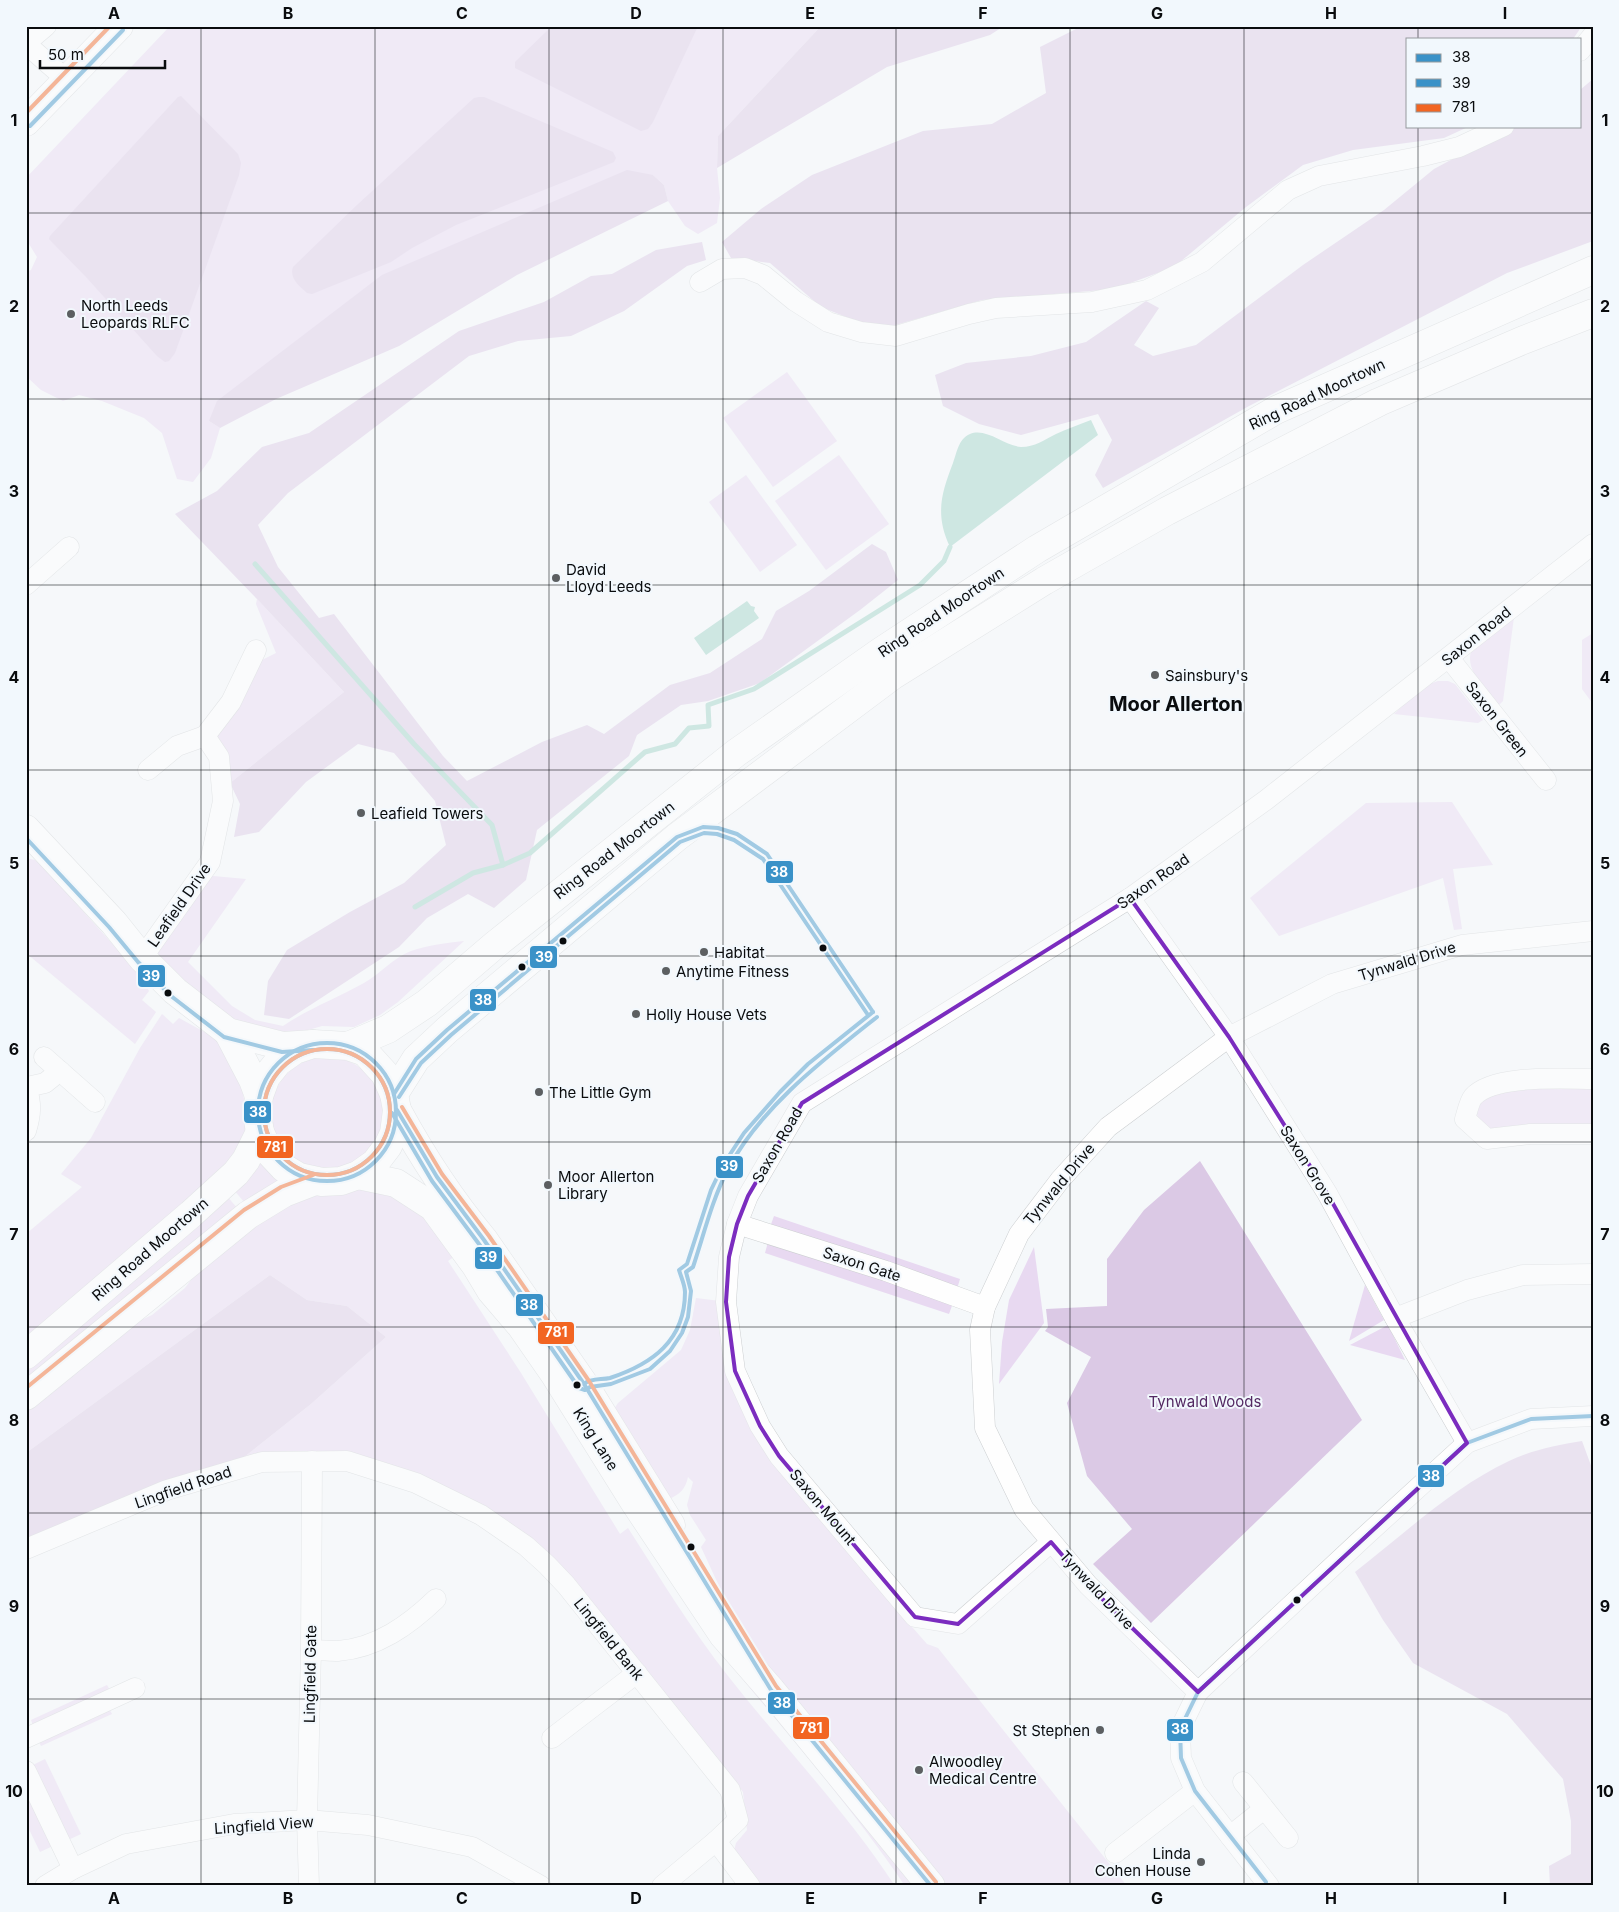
<svg xmlns="http://www.w3.org/2000/svg" width="1619" height="1912" font-family="Inter,sans-serif">
  <style>
    .green { fill: #e8d9f1 }
    .forest { fill: #dbc9e5 }
    .water { fill: #9ed2c6 }
    .lines { fill: none; stroke-linecap: round; stroke-linejoin: round }
    .stream { stroke: #9ed2c6; stroke-width: 5 }
    .street-casing { stroke: #cccfd1; stroke-width: 21 }
    .secondary-casing { stroke: #cccfd1; stroke-width: 29 }
    .highway-casing { stroke: #cccfd1; stroke-width: 29 }
    .street { stroke: #fefefe; stroke-width: 20 }
    .secondary { stroke: #fefefe; stroke-width: 28 }
    .highway { stroke: #fefefe; stroke-width: 28 }
    .bus-1-casing { stroke: #f2f8fd; stroke-width: 8 }
    .bus-2-casing { stroke: #f2f8fd; stroke-width: 8 }
    .bus-3-casing { stroke: #f2f8fd; stroke-width: 8 }
    .bus-1 { stroke: #3a92c8; stroke-width: 4 }
    .bus-2 { stroke: #3a92c8; stroke-width: 4 }
    .bus-3 { stroke: #f26522; stroke-width: 4 }
    .marked { fill: none; stroke: #7b2cbf; stroke-width: 4; stroke-linejoin: round }
    .grid { fill: none; stroke: #0a0c0e; stroke-width: 1; stroke-opacity: 0.55 }
    .poi-dot { fill: #5c5f61; stroke: #f2f8fd; stroke-width: 2 }
    .bus-dot { fill: #0a0c0e; stroke: #f2f8fd; stroke-width: 2 }
    .labels { text-anchor: middle; dominant-baseline: central; stroke-width: 4; stroke-linejoin: round; paint-order: stroke }
    .poi-label { font-size: 15px; fill: #0a0c0e; stroke: #f2f8fd; text-anchor: start }
    .street-label { font-size: 15px; fill: #0a0c0e; stroke: #f2f8fd }
    .park-label { font-size: 15px; fill: #542963; stroke: #f2f8fd }
    .district-label { font-size: 20px; font-weight: bold; fill: #0a0c0e; stroke: #f2f8fd }
    .line-badge { stroke: #f2f8fd; stroke-width: 2 }
    .badge-label { font-size: 14px; text-anchor: middle; font-weight: bold; fill: #fff }
    .neatline { fill: none; stroke: #0a0c0e; stroke-width: 2 }
    .grid-label { font-size: 16px; text-anchor: middle; font-weight: bold; fill: #0a0c0e }
  </style>
  <rect width="100%" height="100%" fill="#f5f8fa"/>
  <g class="green">
    <polygon points="170,26 821,26 718,136 717,168 720,198 717,223 698,234 685,226 668,201 664,185 653,175 209,421 220,428 211,458 193,482 177,479 162,433 144,418 102,401 79,395 63,401 41,390 26,376 26,272 31,270 37,257 26,239 26,178"/>
    <polygon points="787,372 837,441 773,487 723,418"/>
    <polygon points="839,455 889,524 826,570 775,501"/>
    <polygon points="746,475 797,545 760,572 709,502"/>
    <polygon points="257,599 344,692 230,783 213,735 260,661 276,653 256,604"/>
    <path d="M1514,617L1503,701L1499,705C1487,690 1465,672 1471,651Z"/>
    <polygon points="1593,633 1593,704 1582,689 1582,640"/>
    <polygon points="1438,681 1448,681 1455,684 1483,720 1478,723 1394,714 1424,686"/>
    <polygon points="1452,802 1493,865 1453,869 1462,929 1454,930 1443,878 1279,936 1250,898 1366,803"/>
    <polygon points="26,858 35,860 43,867 136,970 149,991 142,1000 156,1012 135,1044 26,953"/>
    <path d="M213,876L246,879L188,962L232,1006L255,1020L283,1026C308,1009 337,998 364,983C380,974 393,958 411,951C428,945 447,943 464,941L398,1002L380,1015L354,1027L322,1026L263,1043L142,958L197,880Z"/>
    <polygon points="162,1014 173,1024 179,1018 219,1040 242,1086 245,1106 246,1136 238,1153 182,1209 26,1336 26,1234 82,1187 61,1174 91,1138 140,1048"/>
    <circle cx="327" cy="1113" r="56"/>
    <path d="M1593,1086V1128L1492,1131C1475,1119 1475,1119 1480,1099L1497,1090Z"/>
    <polygon points="259,1158 281,1181 245,1203 233,1189"/>
    <path d="M361,1189H378L418,1205L455,1256L448,1261L521,1373L620,1534L628,1528C660,1578 691,1629 728,1676C783,1746 846,1811 895,1886H760L734,1851L736,1843L747,1830L743,1792L563,1568L419,1476L243,1458L311,1404L386,1337L347,1306L307,1300L270,1275L26,1453V1407L124,1328L152,1315L185,1288L206,1260L258,1217L310,1194Z"/>
    <polygon points="226,1195 238,1209 26,1383 26,1366"/>
    <polygon points="774,1216 960,1279 957,1289 770,1227"/>
    <polygon points="768,1242 953,1303 949,1314 765,1253"/>
    <polygon points="1034,1247 1044,1323 999,1384 1002,1342 1009,1300"/>
    <polygon points="1365,1285 1384,1320 1349,1341"/>
    <path d="M696,1298L720,1301L721,1337L788,1477L862,1570L927,1644L938,1648L1127,1886H948L780,1682L732,1614L701,1547L706,1540L690,1515L687,1505L693,1482L688,1477C685,1490 680,1494 669,1499L614,1409L618,1403L681,1350L690,1330Z"/>
    <polygon points="1388,1325 1405,1360 1350,1345"/>
    <path d="M705,1633L917,1886H905C845,1797 772,1717 705,1633Z"/>
    <polygon points="107,1685 111,1692 34,1728 31,1720"/>
    <polygon points="108,1707 112,1714 41,1746 38,1740"/>
    <polygon points="45,1759 81,1834 66,1841 31,1766"/>
    <polygon points="26,1786 55,1845 40,1852 26,1823"/>
  </g>
  <g class="forest">
    <polygon points="552,26 698,26 653,122 648,129 641,131 515,68 515,62"/>
    <polygon points="821,26 1004,26 990,35 887,67 717,168 718,136"/>
    <polygon points="1082,26 1582,26 1573,39 1408,39 1408,126 1470,126 1444,138 1353,150 1303,165 1246,207 1174,267 1114,289 982,300 892,326 869,326 821,307 770,263 731,258 722,242 761,209 812,175 923,131 992,124 1046,93 1040,47"/>
    <polygon points="1593,79 1593,241 1507,273 1249,406 1103,488 1095,475 1112,440 1098,414 1021,435 979,424 943,406 935,375 966,363 1031,356 1086,342 1146,301 1159,308 1134,345 1153,356 1196,345 1303,265 1384,210 1434,169 1514,126 1580,126 1580,90"/>
    <polygon points="181,96 238,154 241,163 239,175 175,353 169,361 165,362 157,356 87,278 49,239 50,236 178,97"/>
    <path d="M479,97H484L613,152L616,158L614,162L456,225L412,248L391,262L312,294L307,293C300,286 289,279 293,267L357,205L474,98Z"/>
    <polygon points="627,170 653,175 664,185 668,201 517,275 399,346 276,399 220,428 209,421 217,401 382,275"/>
    <polygon points="702,242 706,260 687,266 624,311 571,336 518,341 469,356 288,493 258,525 278,567 319,618 334,614 443,756 467,781 542,742 587,725 604,734 670,685 710,673 762,639 776,611 809,591 872,544 886,552 898,580 860,610 760,683 708,701 681,705 637,735 629,756 537,830 526,880 494,908 468,894 427,918 399,947 289,1019 264,1015 268,981 287,950 350,912 404,883 446,845 435,801 394,753 358,744 306,782 259,832 234,837 240,804 230,783 344,692 257,599 175,514 217,491 262,447 309,433 459,331 544,302 591,276 612,274 656,250"/>
    <polygon points="1200,1161 1362,1420 1151,1623 1093,1564 1132,1529 1087,1476 1067,1403 1091,1357 1045,1331 1048,1327 1046,1309 1107,1306 1107,1259 1144,1210"/>
    <polygon points="270,1275 307,1300 347,1306 386,1337 311,1404 243,1458 26,1541 26,1453"/>
    <path d="M1582,1441L1593,1471V1886H1550L1549,1866L1571,1854V1821L1563,1779L1507,1714L1413,1663L1383,1620L1355,1572C1404,1534 1452,1488 1509,1461C1532,1450 1557,1445 1582,1441Z"/>
  </g>
  <g class="water">
    <path d="M1091,420L1098,435L950,547C935,515 941,494 953,463C957,453 958,439 970,434C986,427 1005,446 1021,447C1035,447 1044,440 1056,434C1067,429 1080,424 1091,420Z"/>
    <polygon points="747,601 751,606 755,607 754,611 759,618 706,655 694,638"/>
  </g>
  <g class="lines">
    <g class="stream">
      <polyline points="255,564 414,744 492,825 503,865 530,853 645,752 675,744 689,728 709,726 708,705 754,689 920,585 944,561 950,547"/>
      <polyline points="415,907 473,873 503,865"/>
    </g>
    <g class="street-casing">
      <g id="street">
        <polyline points="26,43 46,26"/>
        <polyline points="26,44 67,80"/>
        <polyline points="1580,51 1593,35"/>
        <polyline points="700,282 722,269 745,268 763,275 795,301 828,322 861,332 896,336 969,314 996,308 1092,302 1147,290 1202,262 1288,190 1319,176 1423,156 1459,147 1504,126"/>
        <polyline points="26,585 69,547"/>
        <polyline points="1449,658 1546,780"/>
        <polyline points="148,770 177,746 205,736"/>
        <polyline points="1130,898 1229,1037 1327,1193 1395,1318 1467,1443"/>
        <polyline points="142,958 210,862 223,801 219,757 205,736 231,702 256,650"/>
        <polyline points="44,1057 95,1102"/>
        <path d="M1593,1079C1563,1079 1493,1074 1473,1097C1469,1102 1467,1113 1465,1119L1487,1139L1530,1134H1593"/>
        <path d="M26,1086C32,1103 31,1115 26,1131"/>
        <polyline points="27,1087 45,1083 60,1071"/>
        <polyline points="737,1224 886,1271 985,1307"/>
        <polyline points="1395,1318 1467,1290 1523,1275 1593,1274"/>
        <polyline points="1051,1542 958,1624 915,1617 779,1456 760,1426 735,1371 726,1302 729,1257 737,1224 748,1196 802,1103 1130,898 1266,800 1593,544"/>
        <polyline points="26,1549 167,1490 262,1462 347,1461 416,1483 481,1515 526,1546 547,1565 566,1585 730,1790 738,1820 716,1841 662,1886"/>
        <path d="M311,1650C320,1650 330,1651 338,1651C377,1648 409,1625 436,1599"/>
        <polyline points="1198,1692 1088,1585 1024,1509 985,1428 980,1330 985,1307 1019,1234 1060,1180 1108,1127 1229,1037 1332,984 1462,945 1593,931"/>
        <polyline points="26,1738 135,1688"/>
        <polyline points="552,1738 637,1673"/>
        <polyline points="26,1771 73,1869"/>
        <polyline points="1243,1782 1288,1838"/>
        <polyline points="1230,1836 1264,1809"/>
        <polyline points="716,1841 750,1886"/>
        <polyline points="1115,1853 1195,1791"/>
        <polyline points="45,1886 73,1869 126,1844 234,1824 307,1820 368,1825 472,1847 541,1886"/>
        <polyline points="309,1886 307,1820 311,1650 312,1461"/>
        <polyline points="1269,1886 1195,1791 1181,1758 1180,1729 1198,1692 1363,1538 1467,1443 1531,1419 1593,1416"/>
      </g>
    </g>
    <g class="secondary-casing">
      <g id="secondary">
        <polyline points="26,122 119,26"/>
        <polyline points="26,829 114,923 142,958 175,991 228,1032 283,1046 313,1044"/>
        <polyline points="228,1032 253,1080 259,1096"/>
        <path d="M397,1110C423,1158 449,1198 484,1240L584,1384L671,1525"/>
        <polyline points="358,1175 396,1183 433,1207 476,1266 491,1291 521,1326 555,1375 635,1503 723,1635 771,1690 931,1886"/>
      </g>
    </g>
    <g class="highway-casing">
      <g id="highway">
        <polyline points="348,1046 365,1052 385,1074 394,1094 397,1110 394,1133 388,1146 375,1163 358,1175 341,1181 322,1182 299,1177 284,1168 269,1152 260,1132 257,1114 259,1096 266,1077 278,1062 295,1050 313,1044 348,1046 388,1029 427,1003 496,944 736,753 880,652 1037,549 1276,410 1593,270"/>
        <polyline points="394,1094 416,1059 447,1030 677,837 892,676 1044,581 1167,511 1379,402 1521,341 1593,313"/>
        <polyline points="26,1355 191,1214 236,1173 246,1160 260,1132"/>
        <polyline points="26,1396 248,1215 284,1193 315,1181"/>
      </g>
    </g>
    <use href="#street" class="street"/>
    <use href="#secondary" class="secondary"/>
    <use href="#highway" class="highway"/>
    <g class="bus-1-casing">
      <g id="bus-1">
        <circle cx="327" cy="1112" r="69"/>
        <polyline points="394,1094 416,1059 447,1030 677,837 703,827 718,828 737,834 767,854 873,1012"/>
        <polyline points="397,1110 437,1177 484,1240 584,1384 771,1690 931,1886"/>
        <path d="M584,1384C591,1378 601,1380 610,1378C652,1364 685,1341 685,1292C685,1285 681,1277 679,1270L687,1264L711,1190L723,1165L744,1133L780,1092L808,1064L873,1012"/>
        <polyline points="1266,1882 1195,1791 1181,1758 1180,1729 1198,1692 1467,1443 1531,1419 1593,1416"/>
      </g>
    </g>
    <g class="bus-2-casing">
      <g id="bus-2">
        <polyline points="30,126 123,30"/>
        <polyline points="26,838 109,927 138,962 171,996 224,1037 282,1052 313,1050"/>
        <circle cx="327" cy="1112" r="63"/>
        <polyline points="399,1097 421,1063 451,1035 680,842 704,833 717,834 734,840 763,859 868,1015"/>
        <path d="M392,1113L432,1181L479,1244L579,1388L585,1390L590,1387L611,1384L650,1369L670,1351L682,1333L688,1317L691,1291L686,1272L693,1267C704,1234 712,1200 728,1169C761,1107 823,1060 877,1017"/>
      </g>
    </g>
    <g class="bus-3-casing">
      <g id="bus-3">
        <polyline points="26,113 110,26"/>
        <circle cx="327" cy="1112" r="63"/>
        <polyline points="402,1107 442,1174 489,1236 589,1381 776,1686 936,1882"/>
        <polyline points="26,1388 244,1210 281,1187 313,1175"/>
      </g>
    </g>
    <use href="#bus-1" class="bus-1"/>
    <use href="#bus-2" class="bus-2"/>
    <use href="#bus-3" class="bus-3"/>
  </g>
  <path d="M0 0H1619V1912H0ZM1130,898L1229,1037L1327,1193L1467,1443L1198,1692L1088,1585L1051,1542L958,1624L915,1617L779,1456L760,1426L735,1371L726,1302L729,1257L737,1224L748,1196L802,1103Z" fill="#f5f8fa" fill-opacity=".55" fill-rule="evenodd"/>
  <path class="marked" d="M1130,898L1229,1037L1327,1193L1467,1443L1198,1692L1088,1585L1051,1542L958,1624L915,1617L779,1456L760,1426L735,1371L726,1302L729,1257L737,1224L748,1196L802,1103Z"/>
  <path class="grid" d="M201,26V1886M375,26V1886M549,26V1886M723,26V1886M896,26V1886M1070,26V1886M1244,26V1886M1418,26V39M1418,126V1886M26,213H1593M26,399H1593M26,585H1593M26,770H1593M26,956H1593M26,1142H1593M26,1327H1593M26,1513H1593M26,1699H1593"/>
  <g class="poi-dot">
    <circle cx="71" cy="314" r="5"/>
    <circle cx="556" cy="578" r="5"/>
    <circle cx="1155" cy="675" r="5"/>
    <circle cx="361" cy="813" r="5"/>
    <circle cx="704" cy="952" r="5"/>
    <circle cx="666" cy="971" r="5"/>
    <circle cx="636" cy="1014" r="5"/>
    <circle cx="539" cy="1092" r="5"/>
    <circle cx="548" cy="1185" r="5"/>
    <circle cx="1100" cy="1730" r="5"/>
    <circle cx="919" cy="1770" r="5"/>
    <circle cx="1201" cy="1862" r="5"/>
  </g>
  <g class="bus-dot">
    <circle cx="563" cy="941" r="4.5"/>
    <circle cx="823" cy="948" r="4.5"/>
    <circle cx="522" cy="967" r="4.5"/>
    <circle cx="168" cy="993" r="4.5"/>
    <circle cx="577" cy="1385" r="4.5"/>
    <circle cx="691" cy="1547" r="4.5"/>
    <circle cx="1297" cy="1600" r="4.5"/>
  </g>
  <g class="labels">
    <g class="poi-label">
      <text x="81" y="305">North Leeds<tspan x="81" dy="17">Leopards RLFC</tspan></text>
      <text x="566" y="569">David<tspan x="566" dy="17">Lloyd Leeds</tspan></text>
      <text x="1165" y="675">Sainsbury's</text>
      <text x="371" y="813">Leafield Towers</text>
      <text x="714" y="952">Habitat</text>
      <text x="676" y="971">Anytime Fitness</text>
      <text x="646" y="1014">Holly House Vets</text>
      <text x="549" y="1092">The Little Gym</text>
      <text x="558" y="1176">Moor Allerton<tspan x="558" dy="17">Library</tspan></text>
      <text x="1090" y="1730" text-anchor="end">St Stephen</text>
      <text x="929" y="1761">Alwoodley<tspan x="929" dy="17">Medical Centre</tspan></text>
      <text x="1191" y="1853" text-anchor="end">Linda<tspan x="1191" dy="17">Cohen House</tspan></text>
    </g>
    <g class="street-label">
      <text transform="translate(1317 394) rotate(-25)">Ring Road Moortown</text>
      <text transform="translate(941 612) rotate(-34)">Ring Road Moortown</text>
      <text transform="translate(1476 636) rotate(-39)">Saxon Road</text>
      <text transform="translate(1497 719) rotate(52)">Saxon Green</text>
      <text transform="translate(614 850) rotate(-38)">Ring Road Moortown</text>
      <text transform="translate(1153 881) rotate(-35)">Saxon Road</text>
      <text transform="translate(179 905) rotate(-55)">Leafield Drive</text>
      <text transform="translate(1407 961) rotate(-17)">Tynwald Drive</text>
      <text transform="translate(777 1145) rotate(-60)">Saxon Road</text>
      <text transform="translate(1308 1165) rotate(58)">Saxon Grove</text>
      <text transform="translate(1059 1184) rotate(-50)">Tynwald Drive</text>
      <text transform="translate(150 1249) rotate(-41)">Ring Road Moortown</text>
      <text transform="translate(862 1264) rotate(18)">Saxon Gate</text>
      <text transform="translate(596 1439) rotate(58)">King Lane</text>
      <text transform="translate(183 1487) rotate(-19)">Lingfield Road</text>
      <text transform="translate(823 1507) rotate(50)">Saxon Mount</text>
      <text transform="translate(1097 1590) rotate(47)">Tynwald Drive</text>
      <text transform="translate(609 1639) rotate(51)">Lingfield Bank</text>
      <text transform="translate(310 1674) rotate(-89)">Lingfield Gate</text>
      <text transform="translate(264 1825) rotate(-4)">Lingfield View</text>
    </g>
    <g class="park-label">
      <text x="1205" y="1401">Tynwald Woods</text>
    </g>
    <g class="district-label">
      <text x="1176" y="704">Moor Allerton</text>
    </g>
  </g>
  <g class="line-badge">
    <rect x="765" y="860" width="29" height="24" rx="5" fill="#3a92c8"/>
    <rect x="529" y="945" width="29" height="24" rx="5" fill="#3a92c8"/>
    <rect x="137" y="964" width="29" height="24" rx="5" fill="#3a92c8"/>
    <rect x="469" y="988" width="28" height="24" rx="5" fill="#3a92c8"/>
    <rect x="243" y="1100" width="29" height="24" rx="5" fill="#3a92c8"/>
    <rect x="256" y="1135" width="38" height="24" rx="5" fill="#f26522"/>
    <rect x="715" y="1155" width="29" height="24" rx="5" fill="#3a92c8"/>
    <rect x="474" y="1246" width="29" height="24" rx="5" fill="#3a92c8"/>
    <rect x="515" y="1293" width="29" height="24" rx="5" fill="#3a92c8"/>
    <rect x="537" y="1321" width="38" height="24" rx="5" fill="#f26522"/>
    <rect x="1417" y="1464" width="28" height="24" rx="5" fill="#3a92c8"/>
    <rect x="767" y="1691" width="29" height="24" rx="5" fill="#3a92c8"/>
    <rect x="792" y="1716" width="38" height="24" rx="5" fill="#f26522"/>
    <rect x="1166" y="1718" width="28" height="24" rx="5" fill="#3a92c8"/>
  </g>
  <g class="badge-label">
    <text x="779" y="877">38</text>
    <text x="544" y="962">39</text>
    <text x="151" y="981">39</text>
    <text x="483" y="1005">38</text>
    <text x="258" y="1117">38</text>
    <text x="275" y="1152">781</text>
    <text x="729" y="1171">39</text>
    <text x="488" y="1262">39</text>
    <text x="529" y="1310">38</text>
    <text x="556" y="1337">781</text>
    <text x="1431" y="1481">38</text>
    <text x="782" y="1708">38</text>
    <text x="811" y="1733">781</text>
    <text x="1180" y="1734">38</text>
  </g>
  <rect width="1619" height="1912" fill="none" stroke="#f2f8fd" stroke-width="55"/>
  <rect x="1406" y="38" width="175" height="90" fill="#f2f8fd" stroke="#959a9d"/>
  <rect x="1416" y="54" width="25" height="8" fill="#3a92c8" stroke="#959a9d"/>
  <text x="1452" y="62" font-size="15" fill="#0a0c0e">38</text>
  <rect x="1416" y="79" width="25" height="8" fill="#3a92c8" stroke="#959a9d"/>
  <text x="1452" y="88" font-size="15" fill="#0a0c0e">39</text>
  <rect x="1416" y="104" width="25" height="8" fill="#f26522" stroke="#959a9d"/>
  <text x="1452" y="112" font-size="15" fill="#0a0c0e">781</text>
  <path d="M40 60v8h125v-8" fill="none" stroke="#0a0c0e" stroke-width="2.5"/>
  <text x="48" y="60" font-size="15" fill="#0a0c0e" stroke="#f2f8fd" stroke-width="4" paint-order="stroke">50 m</text>
  <rect x="28" y="28" width="1564" height="1856" class="neatline"/>
  <g class="grid-label">
    <text x="114" y="19">A</text>
    <text x="288" y="19">B</text>
    <text x="462" y="19">C</text>
    <text x="636" y="19">D</text>
    <text x="810" y="19">E</text>
    <text x="983" y="19">F</text>
    <text x="1157" y="19">G</text>
    <text x="1331" y="19">H</text>
    <text x="1505" y="19">I</text>
    <text x="14" y="126">1</text>
    <text x="1605" y="126">1</text>
    <text x="14" y="312">2</text>
    <text x="1605" y="312">2</text>
    <text x="14" y="497">3</text>
    <text x="1605" y="497">3</text>
    <text x="14" y="683">4</text>
    <text x="1605" y="683">4</text>
    <text x="14" y="869">5</text>
    <text x="1605" y="869">5</text>
    <text x="14" y="1055">6</text>
    <text x="1605" y="1055">6</text>
    <text x="14" y="1240">7</text>
    <text x="1605" y="1240">7</text>
    <text x="14" y="1426">8</text>
    <text x="1605" y="1426">8</text>
    <text x="14" y="1612">9</text>
    <text x="1605" y="1612">9</text>
    <text x="14" y="1797">10</text>
    <text x="1605" y="1797">10</text>
    <text x="114" y="1904">A</text>
    <text x="288" y="1904">B</text>
    <text x="462" y="1904">C</text>
    <text x="636" y="1904">D</text>
    <text x="810" y="1904">E</text>
    <text x="983" y="1904">F</text>
    <text x="1157" y="1904">G</text>
    <text x="1331" y="1904">H</text>
    <text x="1505" y="1904">I</text>
  </g>
</svg>
